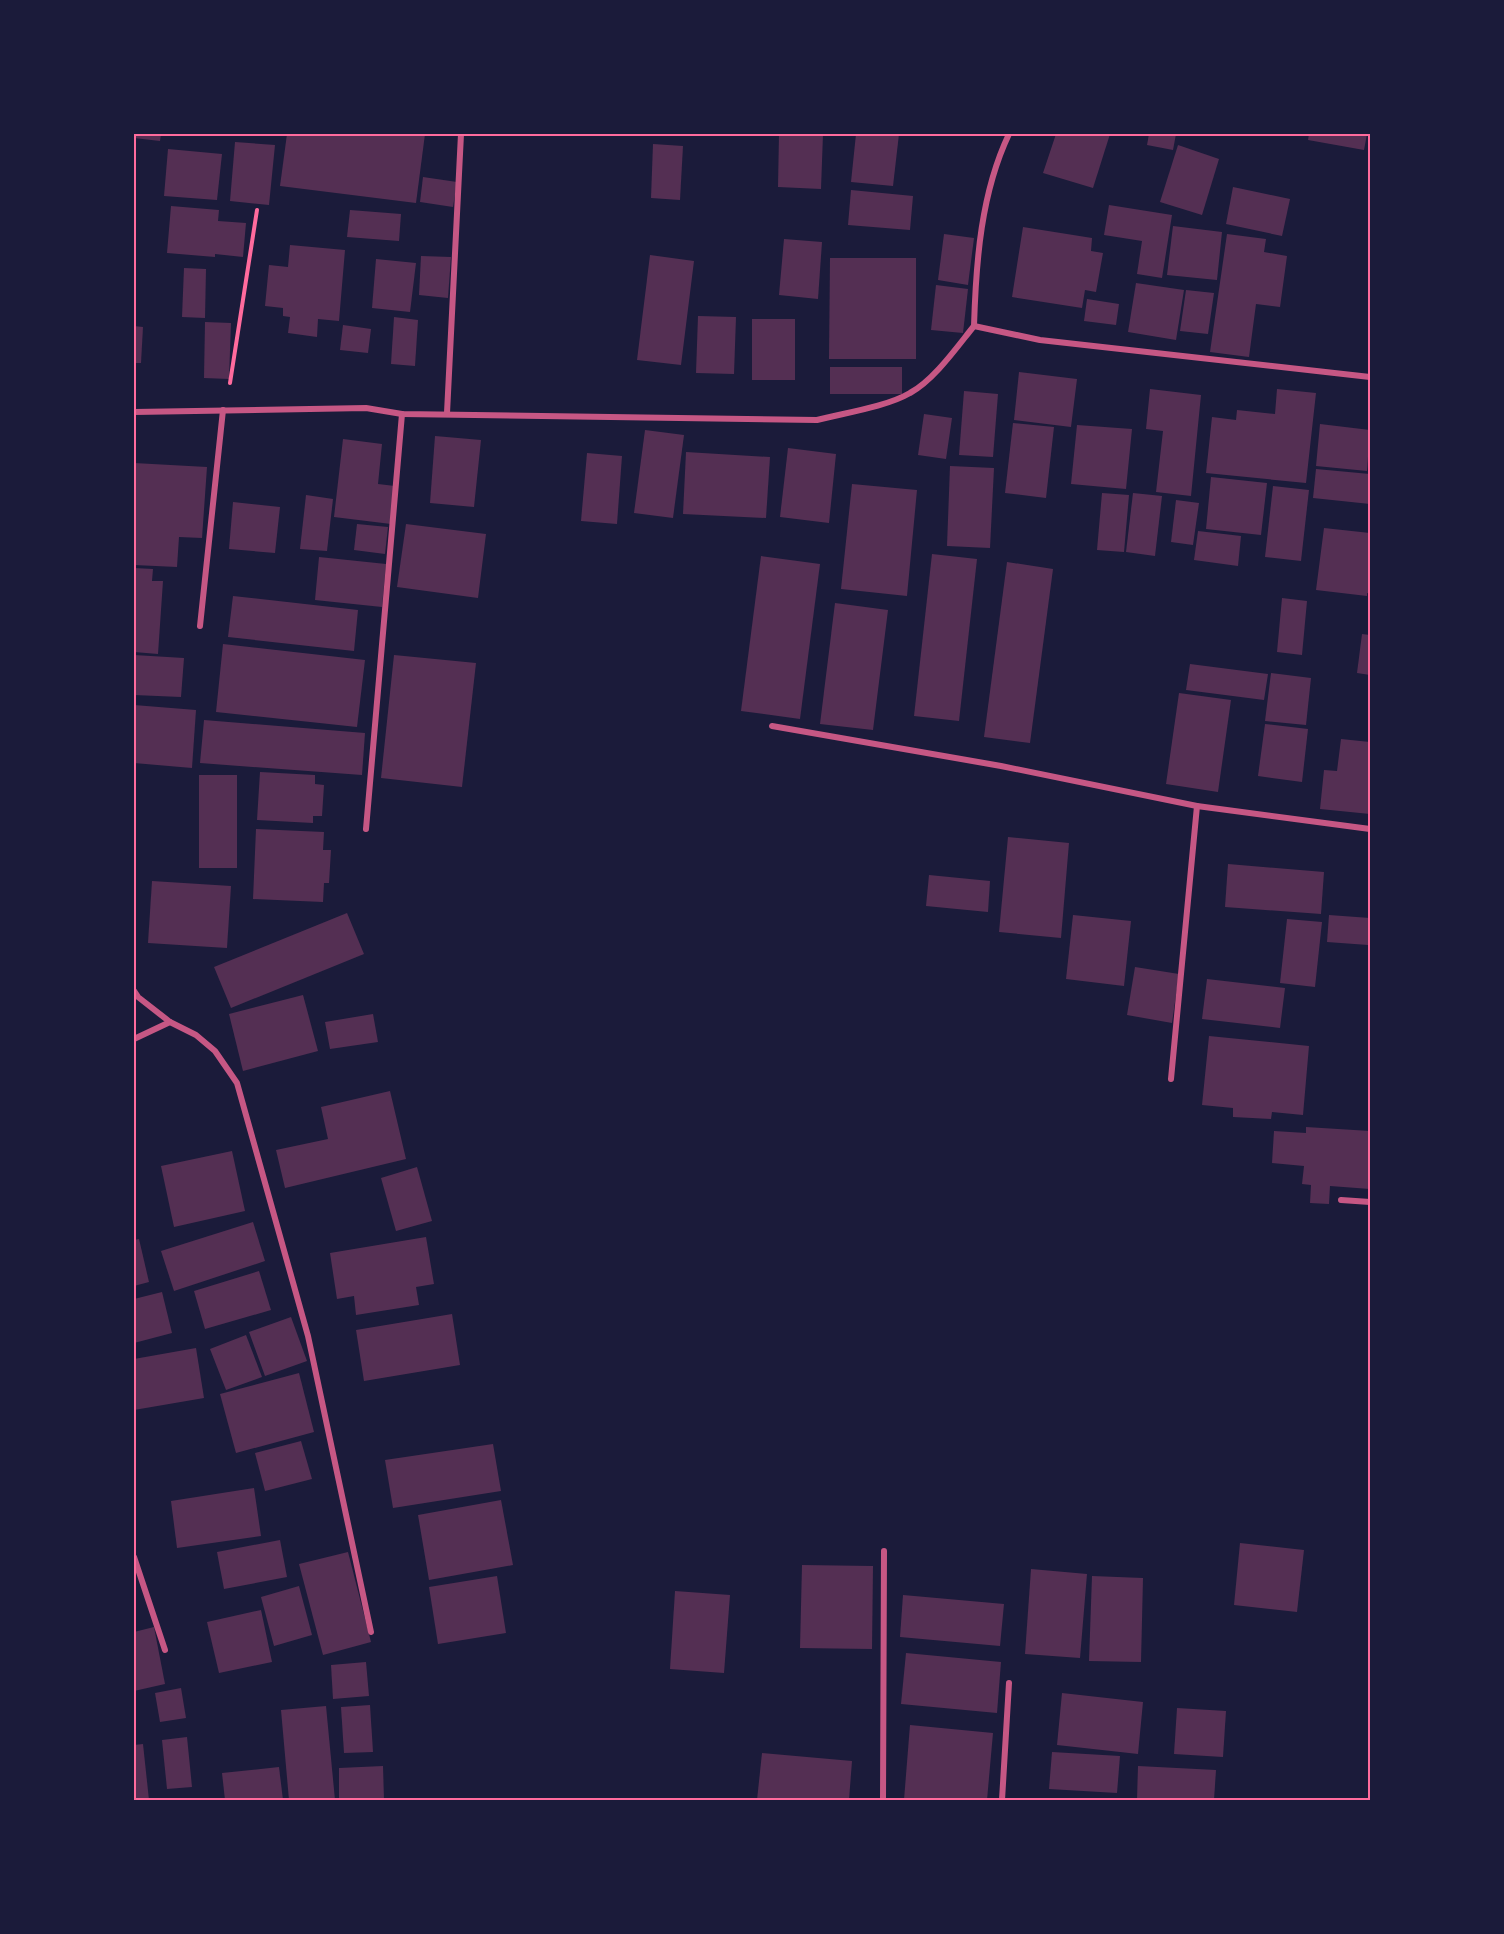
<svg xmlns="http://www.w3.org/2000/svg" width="1504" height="1934" font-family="Lato,sans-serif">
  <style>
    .building { fill: #542f53 }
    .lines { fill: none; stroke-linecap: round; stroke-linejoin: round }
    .path { stroke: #ff6b9d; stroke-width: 4 }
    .minor { stroke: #c65784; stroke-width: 6 }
    .neatline { fill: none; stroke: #ff6b9d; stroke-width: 2 }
  </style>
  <rect width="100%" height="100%" fill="#1b1b3a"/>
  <g class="building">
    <polygon points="134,134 161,134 160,141 134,138"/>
    <polygon points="287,134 425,134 416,203 280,186"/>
    <polygon points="779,134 823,134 821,189 778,187"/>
    <polygon points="856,134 899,134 893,186 851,182"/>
    <polygon points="1056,134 1110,134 1093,188 1043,173"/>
    <polygon points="1149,134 1176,134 1173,150 1147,145"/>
    <polygon points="1309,134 1367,134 1364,150 1308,140"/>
    <polygon points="235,142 275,145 269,205 230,201"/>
    <polygon points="653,144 683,146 680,200 651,198"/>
    <polygon points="1178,145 1219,159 1202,215 1160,202"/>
    <polygon points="168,149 222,154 217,200 164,196"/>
    <polygon points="423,177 457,182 453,207 420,202"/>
    <polygon points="1233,187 1290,199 1282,236 1226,224"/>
    <polygon points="851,190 913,196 910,230 848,225"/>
    <polygon points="1109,205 1172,215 1162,278 1137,274 1142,241 1104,235"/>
    <polygon points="171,206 219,210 218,221 246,223 243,257 215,254 215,257 167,253"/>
    <polygon points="350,210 401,214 399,241 347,237"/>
    <polygon points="1173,226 1222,232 1217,280 1167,275"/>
    <polygon points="1023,227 1092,238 1091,251 1103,253 1096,292 1085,290 1082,308 1012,297"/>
    <polygon points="944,234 974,238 968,285 938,280"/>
    <polygon points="1227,234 1266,239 1264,252 1287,256 1280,307 1256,304 1249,357 1210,352"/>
    <polygon points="784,239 822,242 818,299 779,295"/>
    <polygon points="290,245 345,250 339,321 318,319 317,337 288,333 290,317 283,316 283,308 265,306 269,265 288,267"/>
    <polygon points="650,255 694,261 681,365 637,360"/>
    <polygon points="421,256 451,257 448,298 419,295"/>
    <polygon points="830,258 916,258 916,359 829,359"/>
    <polygon points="376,259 416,263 410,312 372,308"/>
    <polygon points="184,268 206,269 205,318 182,317"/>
    <polygon points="1136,283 1184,290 1176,340 1128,332"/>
    <polygon points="936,285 968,289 963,333 931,330"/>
    <polygon points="1186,290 1214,293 1208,334 1180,331"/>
    <polygon points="1087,299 1119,304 1116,325 1084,321"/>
    <polygon points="698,316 736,317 734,374 696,373"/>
    <polygon points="394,317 418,320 415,366 391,364"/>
    <rect x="752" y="319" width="43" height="61"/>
    <polygon points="205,322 231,323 229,379 204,378"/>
    <polygon points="343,325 371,329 368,353 340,350"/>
    <polygon points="134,326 143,327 141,363 134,363"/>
    <rect x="830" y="367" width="72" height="27"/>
    <polygon points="1019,372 1077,379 1071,427 1014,420"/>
    <polygon points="1150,389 1201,395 1191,496 1156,492 1163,431 1146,429"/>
    <polygon points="1277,389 1316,393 1306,483 1206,473 1212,417 1236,420 1237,410 1275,414"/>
    <polygon points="964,391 998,394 993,457 959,455"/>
    <polygon points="924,414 952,418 946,459 918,455"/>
    <polygon points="1013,423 1054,427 1046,498 1005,493"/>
    <polygon points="1320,424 1370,430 1367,471 1316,466"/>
    <polygon points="1077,425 1132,429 1126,489 1071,484"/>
    <polygon points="645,430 684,435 673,518 634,513"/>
    <polygon points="435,436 481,440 474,507 430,503"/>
    <polygon points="343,439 382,444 378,484 395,486 391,524 334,517"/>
    <polygon points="788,448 836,454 829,523 780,517"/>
    <polygon points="686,452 770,457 766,518 683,514"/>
    <polygon points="587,453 622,456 617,524 581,521"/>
    <polygon points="134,463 207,467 202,538 179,537 177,567 134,565"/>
    <polygon points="950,466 994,468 990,548 947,546"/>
    <polygon points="1316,469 1370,474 1370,504 1313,498"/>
    <polygon points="1211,477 1267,483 1261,535 1206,529"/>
    <polygon points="852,484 917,490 907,596 841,589"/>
    <polygon points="1273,486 1309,490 1301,561 1265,557"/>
    <polygon points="1102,493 1129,495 1124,552 1097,550"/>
    <polygon points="1133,493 1162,496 1155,556 1126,552"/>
    <polygon points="306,495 333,499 327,551 300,549"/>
    <polygon points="1176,500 1199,503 1193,545 1171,542"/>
    <polygon points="233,502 280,507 275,553 229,549"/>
    <polygon points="357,524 388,527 385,554 354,550"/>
    <polygon points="406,524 486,534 478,598 397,587"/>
    <polygon points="1324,528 1370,533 1370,594 1367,593 1367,596 1316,590"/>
    <polygon points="1198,531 1241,536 1238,566 1194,560"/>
    <polygon points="932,554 977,559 959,721 914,716"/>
    <polygon points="761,556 820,564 800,719 741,711"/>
    <polygon points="319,557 386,564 382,607 315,600"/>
    <polygon points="1007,562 1053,569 1030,743 984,737"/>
    <polygon points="134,568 153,569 152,581 163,581 158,654 134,652"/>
    <polygon points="233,596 358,610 354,651 228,637"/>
    <polygon points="1282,598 1307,601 1302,655 1277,652"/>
    <polygon points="835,603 888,610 873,730 820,724"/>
    <polygon points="1362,634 1370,635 1370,675 1357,673"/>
    <polygon points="223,644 365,660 357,727 216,712"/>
    <polygon points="134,655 184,658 181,697 134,695"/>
    <polygon points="394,655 476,663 462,787 381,778"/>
    <polygon points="1190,664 1268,674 1264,700 1186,690"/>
    <polygon points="1271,673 1311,678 1306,725 1265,721"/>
    <polygon points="1179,693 1231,700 1218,792 1166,784"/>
    <polygon points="134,705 196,710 192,768 134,763"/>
    <polygon points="204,720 365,733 362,775 200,763"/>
    <polygon points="1265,724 1308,729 1302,782 1258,776"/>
    <polygon points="1341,739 1370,742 1370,814 1320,809 1324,770 1337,771"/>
    <polygon points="260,772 315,775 315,784 324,785 322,816 313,816 313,823 257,820"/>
    <rect x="199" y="775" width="38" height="93"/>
    <polygon points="256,829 324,832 323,850 331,850 329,883 324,883 323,902 253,899"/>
    <polygon points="1008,837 1069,843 1061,938 999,932"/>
    <polygon points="1228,864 1324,872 1321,914 1225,907"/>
    <polygon points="929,875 990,881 988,912 926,906"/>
    <polygon points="152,881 231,886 227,948 148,943"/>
    <polygon points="347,913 364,954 231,1008 214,967"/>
    <polygon points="1073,915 1131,921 1124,986 1066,979"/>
    <polygon points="1329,915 1370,918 1368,945 1327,942"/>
    <polygon points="1287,919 1322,922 1315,987 1280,983"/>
    <polygon points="1135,967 1179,974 1172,1023 1127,1015"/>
    <polygon points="1207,979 1285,988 1280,1028 1202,1019"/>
    <polygon points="303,995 318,1051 243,1071 229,1014"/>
    <polygon points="373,1014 378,1042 330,1049 325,1022"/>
    <polygon points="1209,1036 1309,1046 1303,1115 1272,1112 1271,1119 1233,1117 1233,1108 1202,1105"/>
    <polygon points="390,1091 406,1159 285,1188 276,1150 328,1139 321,1107"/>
    <polygon points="1306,1127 1370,1131 1370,1189 1330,1186 1329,1204 1310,1203 1311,1185 1302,1184 1304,1166 1272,1163 1274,1131 1306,1133"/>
    <polygon points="232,1151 245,1211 174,1227 161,1166"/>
    <polygon points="417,1167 432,1221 396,1231 381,1178"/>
    <polygon points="253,1222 265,1261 174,1291 161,1251"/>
    <polygon points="426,1237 434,1284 416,1287 419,1305 356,1315 354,1296 337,1299 330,1253"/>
    <polygon points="139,1239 149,1282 134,1286 134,1240"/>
    <polygon points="259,1271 271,1310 205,1329 194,1291"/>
    <polygon points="162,1292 172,1333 134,1343 134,1299"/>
    <polygon points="452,1314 460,1365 364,1381 356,1330"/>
    <polygon points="291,1317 307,1361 265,1376 249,1332"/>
    <polygon points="246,1335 262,1377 226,1390 210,1349"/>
    <polygon points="196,1348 204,1398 134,1410 134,1359"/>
    <polygon points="299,1373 314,1432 236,1453 220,1394"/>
    <polygon points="301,1441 312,1479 265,1491 255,1453"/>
    <polygon points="493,1444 501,1491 393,1508 385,1460"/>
    <polygon points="254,1488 261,1536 177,1548 171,1501"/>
    <polygon points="501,1500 513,1565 429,1580 418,1515"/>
    <polygon points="280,1540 287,1577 224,1589 217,1552"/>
    <polygon points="1240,1543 1304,1550 1297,1612 1234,1605"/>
    <polygon points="348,1552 371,1642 323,1655 299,1564"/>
    <polygon points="802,1565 873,1566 872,1649 800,1648"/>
    <polygon points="1031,1569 1087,1574 1080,1658 1025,1654"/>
    <polygon points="497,1576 506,1633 438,1644 429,1587"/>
    <polygon points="1092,1576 1143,1578 1141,1662 1089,1661"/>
    <polygon points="299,1586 312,1635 274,1646 261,1597"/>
    <polygon points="675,1591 730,1595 724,1673 670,1669"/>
    <polygon points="903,1595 1004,1604 1000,1646 900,1637"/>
    <polygon points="261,1610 272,1662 219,1673 207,1622"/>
    <polygon points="154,1627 165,1684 134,1691 134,1632"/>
    <polygon points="906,1653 1001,1662 997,1713 901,1704"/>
    <polygon points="366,1662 369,1696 333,1699 331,1665"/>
    <polygon points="181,1688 186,1718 160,1722 155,1693"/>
    <polygon points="1062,1693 1143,1702 1138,1754 1057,1745"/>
    <polygon points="370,1705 373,1752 344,1753 341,1707"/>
    <polygon points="326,1706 335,1800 289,1800 281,1710"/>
    <polygon points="1177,1708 1226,1711 1223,1757 1174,1754"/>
    <polygon points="910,1725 993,1733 987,1800 904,1800"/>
    <polygon points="187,1737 192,1787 167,1789 162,1740"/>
    <polygon points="143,1744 149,1800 134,1800 134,1745"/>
    <polygon points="1052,1752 1120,1756 1117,1793 1049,1789"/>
    <polygon points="762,1753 852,1761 849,1800 757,1800"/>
    <polygon points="383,1766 384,1800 339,1800 339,1768"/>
    <polygon points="1138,1766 1216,1770 1214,1800 1137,1800"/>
    <polygon points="279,1767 283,1800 225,1800 222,1773"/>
  </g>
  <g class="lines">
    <polyline class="path" points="230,383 257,210"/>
    <g class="minor">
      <path d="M974,326C976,261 981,193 1009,134"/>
      <path d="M134,412L366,408L402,414L817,420C844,413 886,407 910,393C934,380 957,347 974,326L1040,340L1370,377"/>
      <polyline points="447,413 461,134"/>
      <polyline points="200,626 223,410"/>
      <polyline points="772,726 1001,766 1197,806 1370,829"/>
      <polyline points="366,829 402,414"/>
      <polyline points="134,991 138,997 170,1022 196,1035 215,1051 237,1083 308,1336 371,1632"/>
      <polyline points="134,1039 170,1022"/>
      <polyline points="1171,1079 1197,806"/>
      <polyline points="1341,1200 1370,1202"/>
      <polyline points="134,1557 165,1650"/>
      <polyline points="883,1800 884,1551"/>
      <polyline points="1002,1800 1009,1683"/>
    </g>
  </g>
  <rect width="1504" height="1934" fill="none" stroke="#1b1b3a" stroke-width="270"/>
  <rect x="135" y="135" width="1234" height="1664" class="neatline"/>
</svg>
